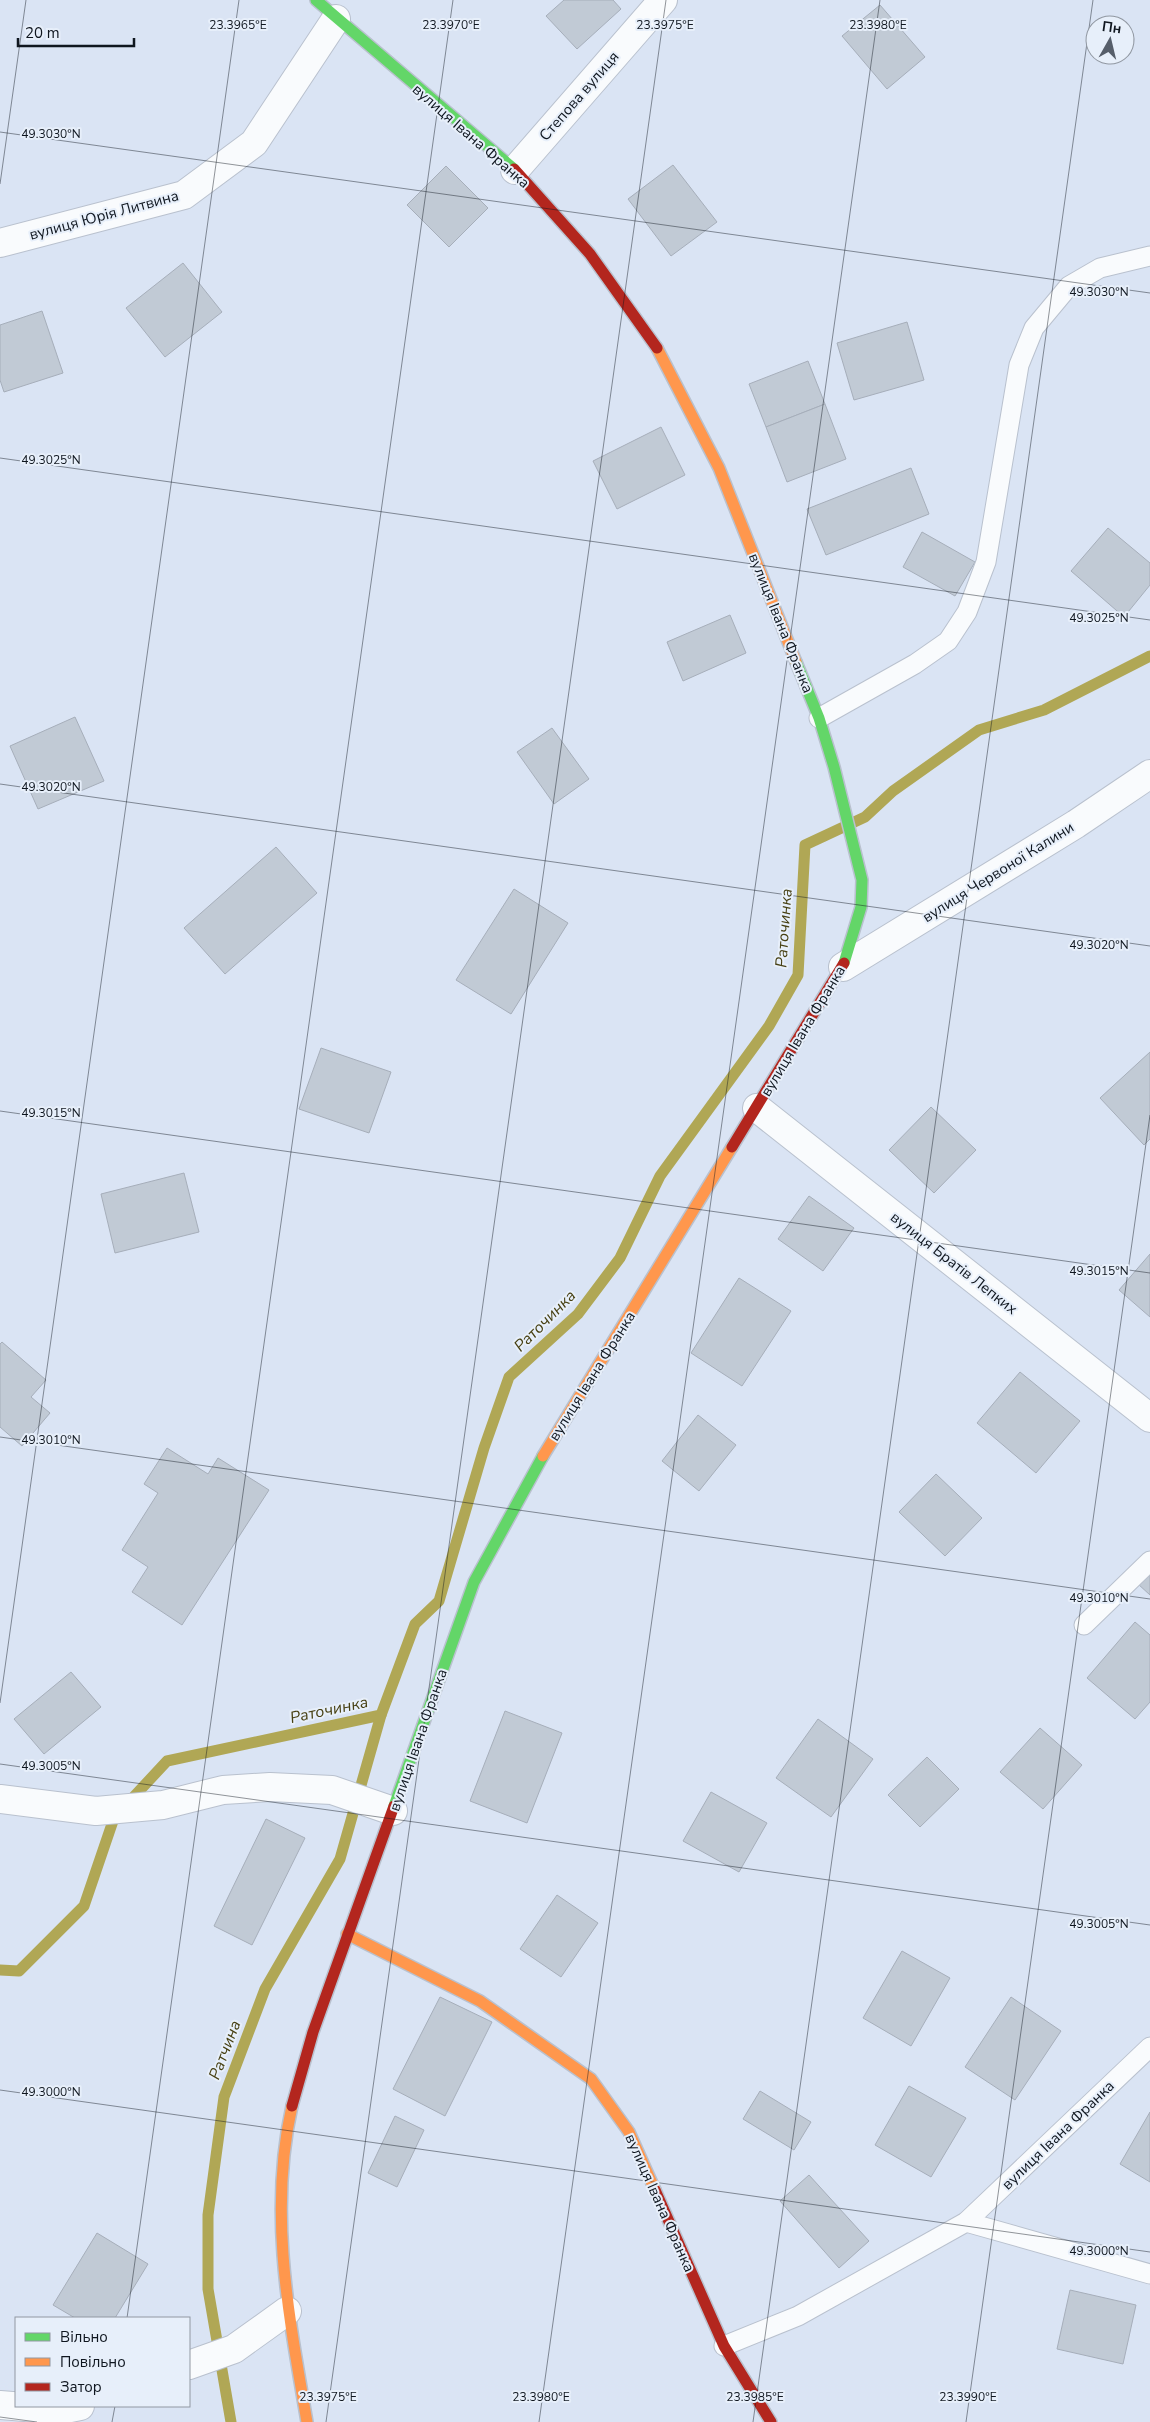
<svg xmlns="http://www.w3.org/2000/svg" width="1150" height="2422" font-family="'Nunito Sans',sans-serif">
  <style>
    .lines { fill: none; stroke-linecap: round; stroke-linejoin: round }
    .stream { stroke: #b0a755; stroke-width: 11 }
    .building { fill: #c1cad5; stroke: #a6aeba }
    .lane-casing { stroke: #b9c1ce; stroke-width: 21 }
    .street-casing { stroke: #b9c1ce; stroke-width: 30 }
    .fast-casing { stroke: #b9c1ce; stroke-width: 14 }
    .slow-casing { stroke: #b9c1ce; stroke-width: 14 }
    .jam-casing { stroke: #b9c1ce; stroke-width: 14 }
    .lane { stroke: #f9fbfd; stroke-width: 19 }
    .street { stroke: #f9fbfd; stroke-width: 28 }
    .fast { stroke: #63d668; stroke-width: 11 }
    .slow { stroke: #ff974d; stroke-width: 11 }
    .jam { stroke: #b3261e; stroke-width: 11 }
    .ticks { fill: none; stroke: #0f161f; stroke-width: 1; stroke-opacity: 0.45 }
    .labels { text-anchor: middle; dominant-baseline: central; stroke-width: 4; stroke-linejoin: round; paint-order: stroke }
    .street-label { font-size: 15px; fill: #0f161f; stroke: #e7effa }
    .water-label { font-size: 16px; font-style: italic; fill: #474013; stroke: #e7effa }
    .ticks-label { font-size: 12px; text-anchor: middle; fill: #0f161f; stroke: #e7effa; stroke-width: 4; stroke-linejoin: round; paint-order: stroke }
  </style>
  <rect width="100%" height="100%" fill="#dae4f4"/>
  <g class="lines">
    <g class="stream">
      <polyline points="0,1970 19,1971 84,1906 114,1818 167,1761 381,1715 415,1624 439,1601 484,1448 509,1377 578,1314 620,1258 660,1176 769,1026 798,975 805,845 865,817 893,791 979,730 1044,710 1150,656"/>
      <polyline points="231,2422 208,2289 208,2215 224,2097 265,1989 340,1859 381,1715"/>
    </g>
  </g>
  <g class="building">
    <polygon points="564,0 613,0 621,9 577,49 546,16"/>
    <polygon points="880,5 925,57 887,89 842,36"/>
    <polygon points="673,165 717,222 671,256 628,199"/>
    <polygon points="446,166 488,208 449,247 407,205"/>
    <polygon points="183,263 222,312 165,357 126,308"/>
    <polygon points="42,311 63,373 4,392 0,380 0,325"/>
    <polygon points="907,322 924,380 854,400 837,343"/>
    <polygon points="808,361 825,404 766,427 749,384"/>
    <polygon points="825,404 846,459 787,482 766,427"/>
    <polygon points="661,427 685,475 617,509 593,461"/>
    <polygon points="911,468 929,514 826,555 807,509"/>
    <polygon points="1108,528 1150,563 1150,585 1124,617 1071,571"/>
    <polygon points="922,532 975,562 955,596 903,567"/>
    <polygon points="730,615 746,653 683,681 667,642"/>
    <polygon points="75,717 104,781 38,809 10,746"/>
    <polygon points="552,728 589,779 554,804 517,752"/>
    <polygon points="276,847 317,893 225,974 184,928"/>
    <polygon points="514,889 568,923 511,1014 456,980"/>
    <polygon points="321,1048 391,1072 369,1133 299,1109"/>
    <polygon points="1150,1052 1150,1139 1144,1145 1100,1098"/>
    <polygon points="931,1107 976,1150 934,1193 889,1150"/>
    <polygon points="184,1173 199,1232 115,1253 101,1194"/>
    <polygon points="809,1196 854,1228 823,1271 778,1239"/>
    <polygon points="1150,1254 1150,1317 1119,1290"/>
    <polygon points="739,1278 791,1311 742,1386 691,1353"/>
    <polygon points="2,1342 46,1380 31,1397 50,1413 22,1446 0,1427 0,1344"/>
    <polygon points="1020,1372 1080,1421 1036,1473 977,1423"/>
    <polygon points="698,1415 736,1445 699,1491 662,1461"/>
    <polygon points="167,1448 208,1474 218,1458 269,1490 182,1625 132,1592 148,1567 122,1550 158,1493 144,1484"/>
    <polygon points="936,1474 982,1518 945,1556 899,1512"/>
    <polygon points="1150,1570 1150,1595 1138,1584"/>
    <polygon points="1135,1622 1150,1635 1150,1702 1135,1719 1087,1678"/>
    <polygon points="71,1672 101,1707 44,1754 14,1719"/>
    <polygon points="505,1711 562,1733 527,1823 470,1801"/>
    <polygon points="818,1719 873,1759 831,1817 776,1778"/>
    <polygon points="1040,1728 1082,1765 1043,1809 1000,1772"/>
    <polygon points="927,1757 959,1789 920,1827 888,1795"/>
    <polygon points="711,1792 767,1823 739,1872 683,1841"/>
    <polygon points="266,1819 305,1838 252,1945 214,1926"/>
    <polygon points="557,1895 598,1923 561,1977 520,1949"/>
    <polygon points="902,1951 950,1978 911,2046 863,2018"/>
    <polygon points="440,1997 492,2022 445,2116 393,2089"/>
    <polygon points="1011,1997 1061,2031 1015,2100 965,2067"/>
    <polygon points="909,2086 966,2118 931,2177 875,2145"/>
    <polygon points="760,2091 811,2122 794,2150 743,2119"/>
    <polygon points="1150,2112 1150,2182 1120,2164"/>
    <polygon points="395,2116 424,2130 397,2187 368,2173"/>
    <polygon points="809,2175 869,2241 839,2268 780,2201"/>
    <polygon points="97,2233 148,2264 115,2318 75,2318 53,2305"/>
    <polygon points="1070,2290 1136,2305 1123,2364 1057,2349"/>
  </g>
  <g class="lines">
    <g class="lane-casing">
      <g id="lane">
        <polyline points="819,718 915,664 948,641 967,612 986,562 1019,365 1034,328 1069,286 1100,268 1150,256"/>
        <polyline points="1084,1625 1150,1561"/>
        <polyline points="966,2222 1150,2274"/>
        <polyline points="724,2346 798,2316 966,2222 1150,2047"/>
      </g>
    </g>
    <g class="street-casing">
      <g id="street">
        <polyline points="515,170 663,0"/>
        <polyline points="0,243 184,195 254,143 336,19"/>
        <polyline points="843,967 1076,824 1150,774"/>
        <polyline points="757,1108 1150,1418"/>
        <polyline points="0,1799 96,1811 163,1805 223,1790 270,1787 332,1790 393,1811"/>
        <polyline points="189,2365 234,2349 287,2311"/>
        <polyline points="0,2405 61,2410 80,2406"/>
      </g>
    </g>
    <g class="fast-casing">
      <g id="fast">
        <polyline points="316,0 514,169"/>
        <polyline points="796,662 819,718 834,767 862,880 861,907 844,963"/>
        <polyline points="394,1806 474,1582 543,1456"/>
      </g>
    </g>
    <g class="slow-casing">
      <g id="slow">
        <polyline points="657,348 719,468 796,662"/>
        <polyline points="543,1456 732,1147"/>
        <polyline points="347,1934 480,2001 591,2079 629,2132 655,2190"/>
        <path d="M292,2106C268,2212 289,2317 307,2422"/>
      </g>
    </g>
    <g class="jam-casing">
      <g id="jam">
        <polyline points="514,169 590,254 657,348"/>
        <polyline points="732,1147 844,963"/>
        <polyline points="292,2106 313,2032 394,1806"/>
        <polyline points="655,2190 724,2346 771,2422"/>
      </g>
    </g>
    <use href="#lane" class="lane"/>
    <use href="#street" class="street"/>
    <use href="#fast" class="fast"/>
    <use href="#slow" class="slow"/>
    <use href="#jam" class="jam"/>
  </g>
  <path class="ticks" d="M0,132L1150,293M0,184L26,0M0,458L1150,620M0,784L1150,946M0,1111L1150,1273M0,1437L1150,1599M0,1703L239,0M0,1764L1150,1925M0,2090L1150,2252M127,2318L453,0M0,2417L37,2422M112,2422L115,2406M326,2422L666,0M539,2422L880,0M753,2422L1093,0M966,2422L1150,1115"/>
  <g class="labels">
    <g class="street-label">
      <text transform="translate(579 96) rotate(-49)">Степова вулиця</text>
      <text transform="translate(471 136) rotate(41)">вулиця Івана Франка</text>
      <text transform="translate(104 215) rotate(-15)">вулиця Юрія Литвина</text>
      <text transform="translate(781 623) rotate(68)">вулиця Івана Франка</text>
      <text transform="translate(998 872) rotate(-32)">вулиця Червоної Калини</text>
      <text transform="translate(803 1031) rotate(-59)">вулиця Івана Франка</text>
      <text transform="translate(954 1263) rotate(38)">вулиця Братів Лепких</text>
      <text transform="translate(592 1376) rotate(-58)">вулиця Івана Франка</text>
      <text transform="translate(418 1740) rotate(-71)">вулиця Івана Франка</text>
      <text transform="translate(1058 2135) rotate(-44)">вулиця Івана Франка</text>
      <text transform="translate(660 2203) rotate(66)">вулиця Івана Франка</text>
    </g>
    <g class="water-label">
      <text transform="translate(784 928) rotate(-86)">Раточинка</text>
      <text transform="translate(545 1321) rotate(-45)">Раточинка</text>
      <text transform="translate(329 1710) rotate(-12)">Раточинка</text>
      <text transform="translate(225 2050) rotate(-69)">Ратчина</text>
    </g>
  </g>
  <g class="ticks-label">
    <text x="238" y="29">23.3965°E</text>
    <text x="451" y="29">23.3970°E</text>
    <text x="665" y="29">23.3975°E</text>
    <text x="878" y="29">23.3980°E</text>
    <text x="51" y="138">49.3030°N</text>
    <text x="1099" y="296">49.3030°N</text>
    <text x="51" y="464">49.3025°N</text>
    <text x="1099" y="622">49.3025°N</text>
    <text x="51" y="791">49.3020°N</text>
    <text x="1099" y="949">49.3020°N</text>
    <text x="51" y="1117">49.3015°N</text>
    <text x="1099" y="1275">49.3015°N</text>
    <text x="51" y="1444">49.3010°N</text>
    <text x="1099" y="1602">49.3010°N</text>
    <text x="51" y="1770">49.3005°N</text>
    <text x="1099" y="1928">49.3005°N</text>
    <text x="51" y="2096">49.3000°N</text>
    <text x="1099" y="2255">49.3000°N</text>
    <text x="328" y="2401">23.3975°E</text>
    <text x="541" y="2401">23.3980°E</text>
    <text x="755" y="2401">23.3985°E</text>
    <text x="968" y="2401">23.3990°E</text>
  </g>
  <rect x="15" y="2317" width="175" height="90" fill="#e7effa" stroke="#9198a2"/>
  <rect x="25" y="2333" width="25" height="8" fill="#63d668" stroke="#9198a2"/>
  <text x="60" y="2342" font-size="15" fill="#0f161f">Вільно</text>
  <rect x="25" y="2358" width="25" height="8" fill="#ff974d" stroke="#9198a2"/>
  <text x="60" y="2367" font-size="15" fill="#0f161f">Повільно</text>
  <rect x="25" y="2383" width="25" height="8" fill="#b3261e" stroke="#9198a2"/>
  <text x="60" y="2392" font-size="15" fill="#0f161f">Затор</text>
  <g transform="translate(1110 40) rotate(8)"><circle r="24" fill="#e7effa" stroke="#9198a2"/>
  <path d="M0-4L9 19L0 12L-9 19Z" fill="#565e6a"/>
  <text y="-8" font-size="14" font-weight="bold" text-anchor="middle" fill="#0f161f">Пн</text>
  </g>
  <path d="M18 38v8h116v-8" fill="none" stroke="#0f161f" stroke-width="2.5"/>
  <text x="25" y="38" font-size="15" fill="#0f161f" stroke="#e7effa" stroke-width="4" paint-order="stroke">20 m</text>
</svg>
